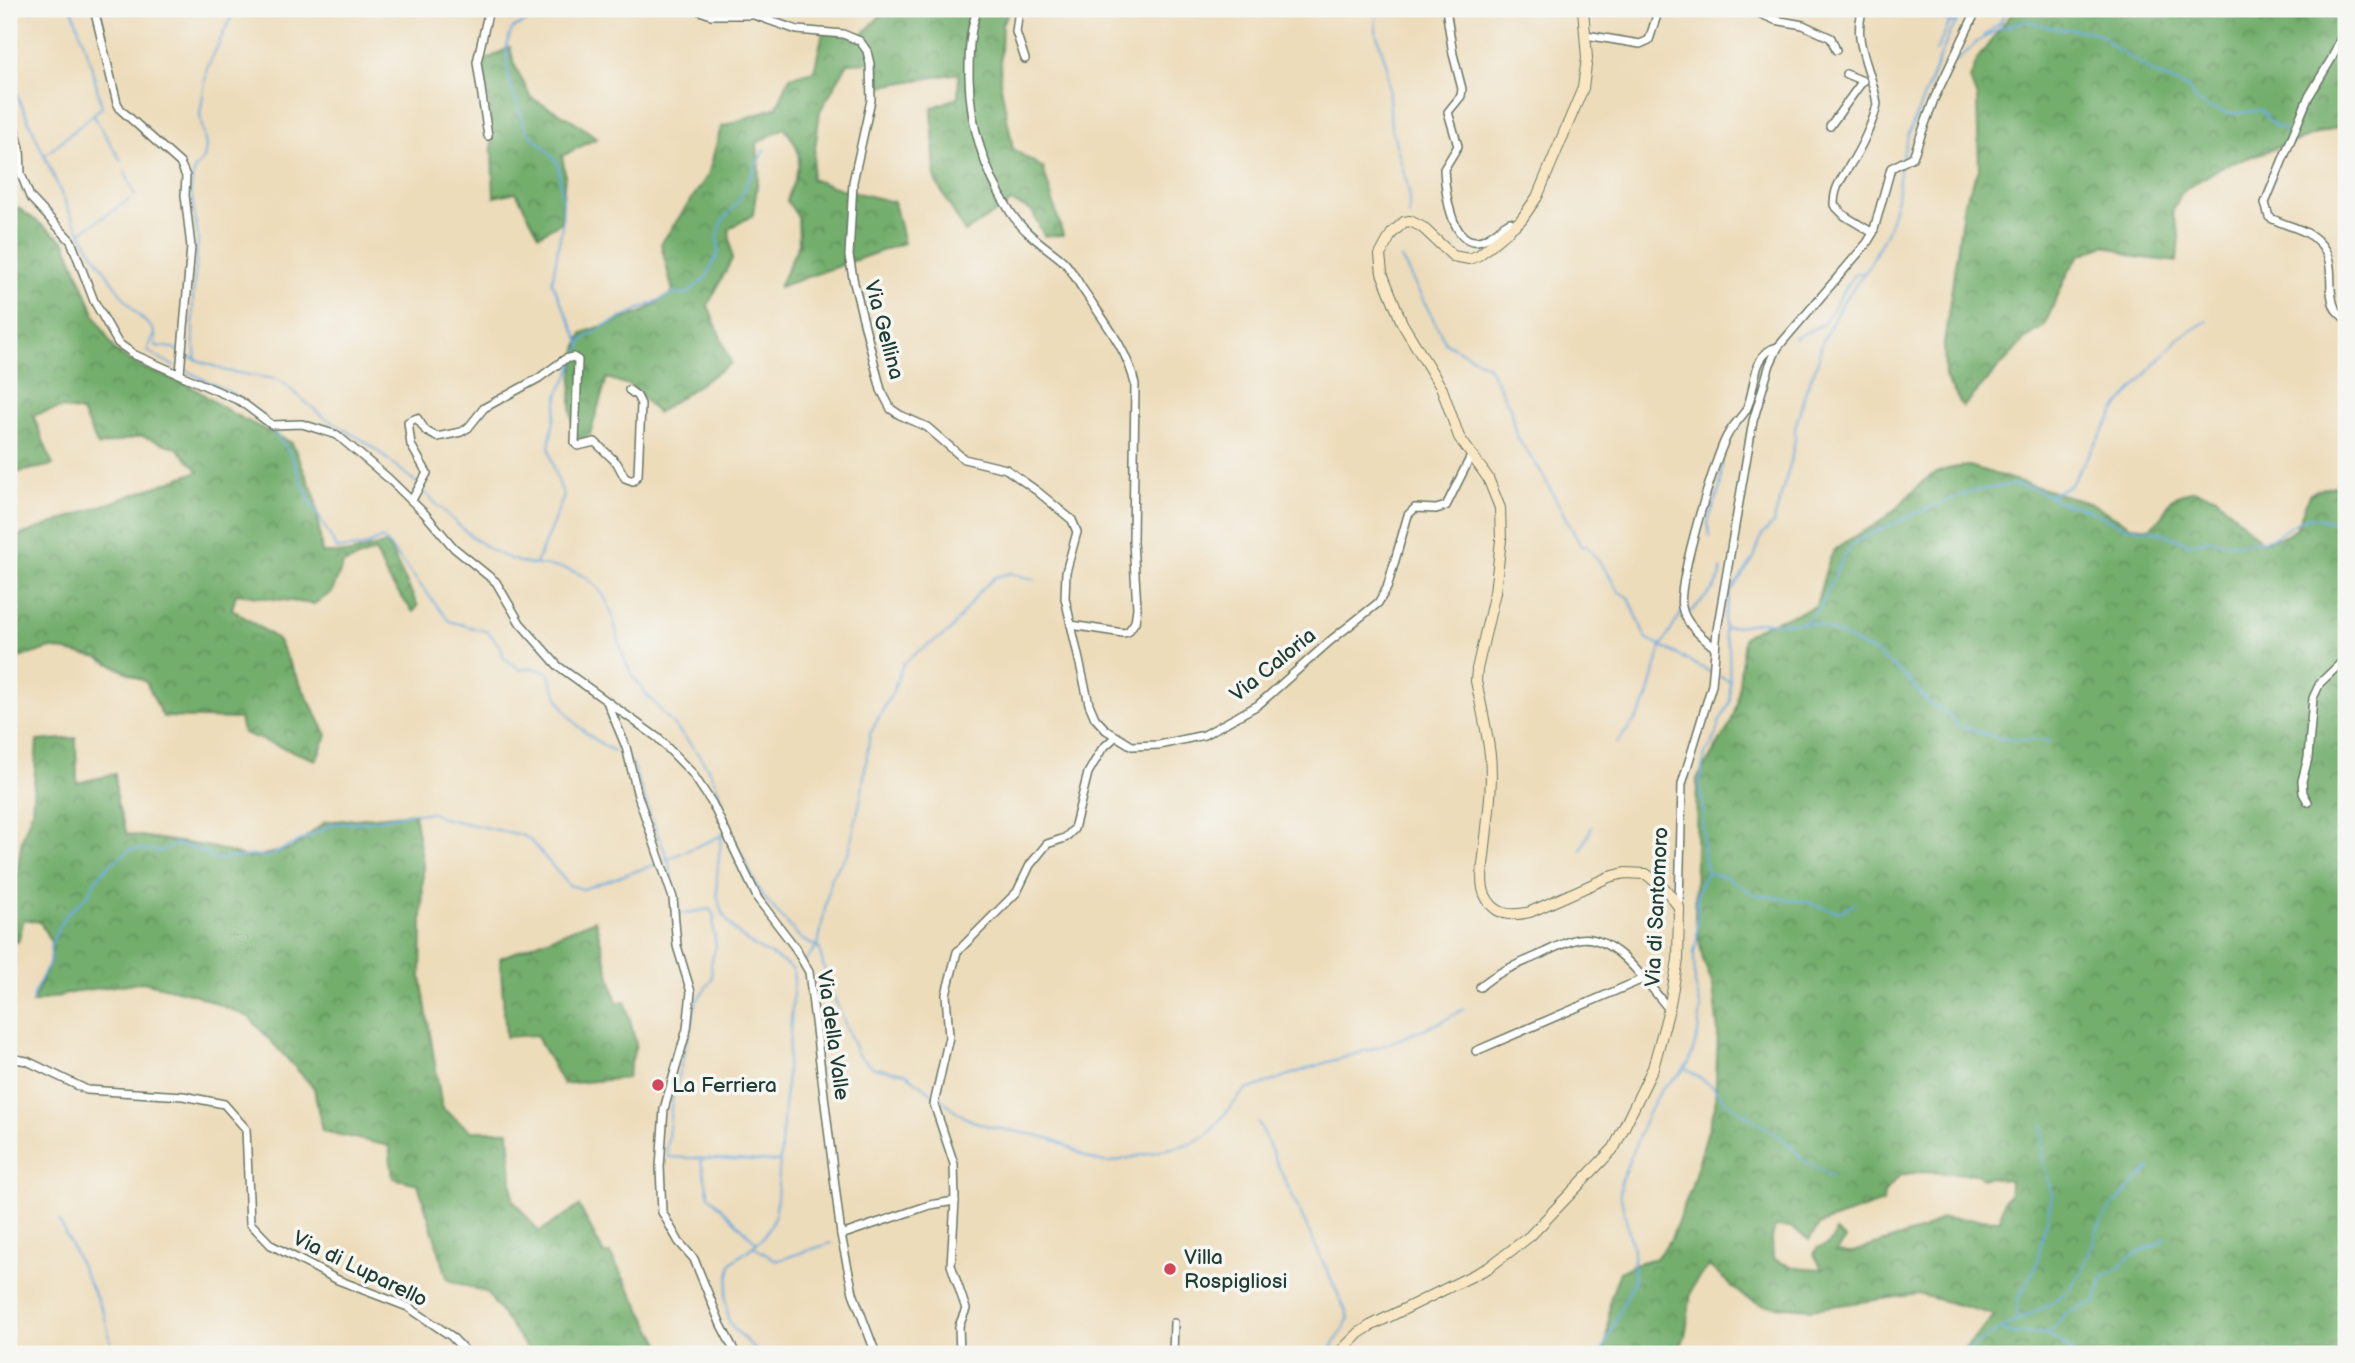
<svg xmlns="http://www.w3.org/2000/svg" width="2355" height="1363" font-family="'Balsamiq Sans',sans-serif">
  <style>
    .forest { fill: url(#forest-crowns); stroke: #497650; stroke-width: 2; fill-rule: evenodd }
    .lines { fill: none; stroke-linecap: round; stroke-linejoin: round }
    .stream { stroke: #6babde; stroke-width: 2 }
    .street-casing { stroke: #677563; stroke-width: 10 }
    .secondary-casing { stroke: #677563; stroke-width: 12 }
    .street { stroke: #fff; stroke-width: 7 }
    .secondary { stroke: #f9e7c3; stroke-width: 10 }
    .poi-dot { fill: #d1495b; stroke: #f6f6f2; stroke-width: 2.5 }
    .labels { text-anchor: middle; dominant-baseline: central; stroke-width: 7; stroke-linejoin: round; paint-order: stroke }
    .street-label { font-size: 21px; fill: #1f3d34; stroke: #f6f6f2 }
    .poi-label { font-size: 21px; fill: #1f3d34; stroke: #f6f6f2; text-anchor: start }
  </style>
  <defs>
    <pattern id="forest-crowns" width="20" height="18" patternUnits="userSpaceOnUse" patternTransform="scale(1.75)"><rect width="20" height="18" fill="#73ae6d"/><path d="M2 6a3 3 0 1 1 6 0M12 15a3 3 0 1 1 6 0" fill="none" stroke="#5e8f5a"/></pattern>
  </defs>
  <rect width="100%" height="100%" fill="#f6f6f2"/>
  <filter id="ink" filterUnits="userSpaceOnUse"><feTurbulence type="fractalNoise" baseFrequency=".0143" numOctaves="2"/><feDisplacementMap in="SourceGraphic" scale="14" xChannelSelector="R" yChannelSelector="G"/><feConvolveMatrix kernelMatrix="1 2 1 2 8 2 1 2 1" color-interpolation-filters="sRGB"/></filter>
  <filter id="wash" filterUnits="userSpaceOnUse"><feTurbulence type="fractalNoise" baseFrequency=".00686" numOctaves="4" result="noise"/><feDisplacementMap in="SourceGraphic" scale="28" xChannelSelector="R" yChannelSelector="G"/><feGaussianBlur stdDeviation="1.57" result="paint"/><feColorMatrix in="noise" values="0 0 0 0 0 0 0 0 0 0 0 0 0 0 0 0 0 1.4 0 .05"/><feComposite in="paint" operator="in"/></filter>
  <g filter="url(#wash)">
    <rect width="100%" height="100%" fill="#eddcba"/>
    <g class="forest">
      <path d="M892,9H1011L1002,24L1000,81L1013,149L1043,168L1063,235L1044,236L1032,211L1012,202L965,232L935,180L932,108L958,97L959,73L881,86L875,62L848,63L820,111L811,179L841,189L894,202L904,243L779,287L799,243L798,217L787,201C797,169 809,156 784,128L757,143L759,171L753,215L729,229L732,259L708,305L731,363L657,413L632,386L607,378L590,434L580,442C564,422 573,356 582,333L641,313L673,292L661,244L708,175L721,127L777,107L790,77L814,71L824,28L862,35L882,14Z"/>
      <polygon points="2015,9 2346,9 2346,124 2221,167 2182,192 2172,212 2179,234 2177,262 2135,257 2105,245 2080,255 2068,273 2044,326 2024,340 1963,407 1945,377 1944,344 1964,202 1979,170 1977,98 1970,79 1978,58"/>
      <polygon points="510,47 514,64 531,98 574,121 597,138 562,156 565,173 561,222 539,235 516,192 494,197 490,112 484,66 486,60"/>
      <polygon points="9,201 65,242 95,315 115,351 145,369 187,384 235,415 292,443 315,496 322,553 353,553 387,543 418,606 413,612 388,579 375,551 343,564 332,592 314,604 236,594 232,609 277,639 327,735 316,760 243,733 240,719 163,717 146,682 99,658 51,648 9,661 9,513 15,537 199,471 177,448 142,436 98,446 82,412 61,408 33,415 53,465 9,474"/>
      <path d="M1969,466L2090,503L2131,526L2150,528L2162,517L2171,499L2192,490L2215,496L2262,542L2285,536L2296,529L2309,495L2317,490L2343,484L2346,485V1354H1960L1995,1315L1918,1294L1811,1309L1764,1305L1744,1297L1709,1266C1704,1273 1694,1281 1692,1289C1686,1310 1691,1337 1675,1354H1603L1608,1335L1610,1299L1620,1272L1635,1264L1656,1258L1670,1241L1691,1188L1715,1106L1718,1032L1713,986L1703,960L1695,917L1697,779L1730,725L1737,703L1744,637C1765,621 1792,617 1816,606C1820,594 1827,558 1835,550C1849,537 1870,530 1885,518C1919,492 1919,468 1969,466ZM1920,1172L1978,1174L1982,1179L1988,1177L2010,1180V1195L2004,1200L2000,1220L1942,1218L1922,1230L1850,1253L1836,1252L1846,1239L1836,1231C1832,1242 1829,1246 1817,1248L1814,1254L1822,1269L1792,1267L1773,1259L1772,1238L1775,1227L1792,1228L1809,1240L1820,1224L1883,1202L1884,1193L1900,1175Z"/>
      <polygon points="76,738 77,783 115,774 117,802 127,834 211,847 249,858 291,849 325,822 414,813 423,864 421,977 442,1108 471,1131 509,1131 513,1200 539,1232 579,1206 604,1254 610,1254 666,1354 531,1354 486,1292 448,1280 418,1184 393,1178 389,1146 322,1131 314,1088 249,1017 194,994 143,982 79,991 32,1003 49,964 53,946 40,922 24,919 18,942 9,939 9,909 12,909 22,839 32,811 37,741"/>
      <polygon points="595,920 617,1003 625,1001 636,1044 627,1078 563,1084 536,1035 506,1037 500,958"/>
    </g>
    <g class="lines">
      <g class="stream">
        <polyline points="539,9 529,15 526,22 512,29 507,44 507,66 511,86 527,132 546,149 558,164 563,202 562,226 552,282 580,343"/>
        <polyline points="1376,9 1376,32 1387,66 1391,126 1409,191 1409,216"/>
        <polyline points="1925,9 1940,16 1949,23"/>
        <polyline points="1984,36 2000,23 2007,9"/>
        <path d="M1977,42L2001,28L2026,21L2054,28L2093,32L2104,37L2113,47L2138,62L2150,72L2188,88L2195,99L2208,108L2232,114L2261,110C2269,119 2275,129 2287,131"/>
        <polyline points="1936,51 1949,24 1954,22"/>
        <polyline points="1956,62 1977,42"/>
        <polyline points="9,77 70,213 86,242 116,287 136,313 152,328 155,335 156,346 173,348 179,352"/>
        <polyline points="94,116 121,161"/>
        <polyline points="45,155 102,107 90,61 72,9"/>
        <polyline points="1902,159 1909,133 1950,33 1964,9"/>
        <polyline points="125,172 135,196"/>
        <polyline points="81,232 129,200"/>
        <polyline points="1401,258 1446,343 1488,366 1510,407 1515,432 1520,442 1540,470 1581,546 1587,546 1607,572 1618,591 1629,598 1646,638 1710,672"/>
        <polyline points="154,334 147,351 174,366"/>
        <polyline points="1795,338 1823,324 1855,273 1864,273"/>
        <polyline points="184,355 226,371 280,380 322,416 369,444 419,485"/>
        <polyline points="577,355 583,340 604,326 676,292 681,295 688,293 706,278 718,254 718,236 722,222 739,200 764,150"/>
        <polyline points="196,359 193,335 193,297 198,239 191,190 194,170 204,159 206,146 200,115 207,68 235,9"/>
        <polyline points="187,371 239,397"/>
        <polyline points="1759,375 1766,358"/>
        <polyline points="1739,428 1743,420"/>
        <path d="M273,430L290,453L307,495L337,549L363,547L383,538L449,621L488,632L501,647L503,657L521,670L531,668L548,672C561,713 577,731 615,752"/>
        <path d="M422,489C429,498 437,504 445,512C469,536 490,555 524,563C546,567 567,565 586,578C617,598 613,633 626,663C650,714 725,757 723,819"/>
        <polyline points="2051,495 2071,484 2119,405 2150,370 2179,338 2207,321"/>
        <polyline points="1710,537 1708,522 1720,488 1722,462"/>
        <polyline points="536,564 564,496 554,470 549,447 559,392 568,377 575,360"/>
        <path d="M1687,612L1692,611C1701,599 1723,586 1721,569"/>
        <polyline points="1800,623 1813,615 1821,606 1844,555 1857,541 1914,514 1972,491 2013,485 2033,488 2067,505 2081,507 2123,526 2156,531 2189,544 2207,540 2240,544 2273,538 2299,521 2311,517 2346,525"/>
        <polyline points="1725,628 1762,622 1817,624 1876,653 1907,678 1930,704 1943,710 1958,725 2002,739 2050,741"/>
        <polyline points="1720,676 1728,680"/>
        <polyline points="1616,744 1640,714 1648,697 1661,647 1682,612"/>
        <polyline points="632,762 652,821 668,859 680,914 710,909 714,916 713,928 716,946 711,963 712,979 697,1001 672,1101 667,1147 668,1157 780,1162"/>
        <polyline points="724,819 761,894 801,939 819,948 828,983 858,1055 874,1068 905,1073 932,1093"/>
        <path d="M722,832C717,880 705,912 751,944C765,953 780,958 793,970L794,982L776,1211C768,1240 754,1245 731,1263L726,1296L728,1319L734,1329L760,1354"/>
        <polyline points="1581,850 1592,827"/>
        <polyline points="665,860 721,836"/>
        <polyline points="1707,873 1726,877 1753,894 1806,902 1835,911 1842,911 1856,903"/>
        <polyline points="805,961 818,945 831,877 849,851 861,797 870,734 893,691 903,664 917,652 949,632 979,592 995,577 1011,573 1035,580"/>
        <polyline points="32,1002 34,992 48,966 51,956 50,946 65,916 89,894 94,882 106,868 131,849 162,851 174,844 205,852 211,859 224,859 254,855 268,857 333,824 365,822 414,813 433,813 442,818 521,835 529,839 569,885 583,889 657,864"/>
        <polyline points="1686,1069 1712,1086 1726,1102 1786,1141 1803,1160 1832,1177"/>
        <path d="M940,1098C948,1104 957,1113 966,1118C994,1132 1028,1130 1057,1141C1076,1149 1089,1164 1112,1162L1193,1143L1209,1133L1244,1091L1315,1066L1385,1045L1441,1022L1464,1009"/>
        <polyline points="1258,1122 1349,1318 1328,1354"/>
        <polyline points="701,1161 709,1196 757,1243"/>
        <polyline points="59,1221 104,1314 114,1354"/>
        <polyline points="754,1247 774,1259 779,1260 831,1243"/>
        <polyline points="2017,1319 2018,1299 2036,1266 2050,1205 2052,1194 2043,1163 2042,1142 2043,1124"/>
        <path d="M2003,1330C2011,1334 2017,1333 2025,1333C2049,1333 2057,1336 2074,1354"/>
        <polyline points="2045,1333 2052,1330 2065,1314 2096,1301 2103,1277 2118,1268 2130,1257 2166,1239"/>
        <polyline points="1601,1354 1634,1280 1633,1250 1620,1194 1621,1181 1647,1115 1662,1088 1678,1076 1689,1063 1698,1034 1701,1009 1695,983 1694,953 1697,939 1697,893 1707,871 1703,851 1703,805 1699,787 1705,754 1713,743 1719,723 1730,702 1729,647 1724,635 1724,619 1730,593 1754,558 1762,535 1773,524 1791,461 1795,439 1795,428 1806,390 1818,361 1822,342 1841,305 1868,268 1888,229 1897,198 1900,168"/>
        <polyline points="1960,1354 2006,1326 2048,1305 2069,1290 2083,1269 2099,1226 2113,1205 2150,1168"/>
      </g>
    </g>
  </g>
  <g filter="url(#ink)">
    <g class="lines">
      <g class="street-casing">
        <g id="street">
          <polyline points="94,9 117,103 121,110 180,163 186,176 185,195 191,247 180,373"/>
          <polyline points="695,9 711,15 754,15 797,30 843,34 860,41 867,51 870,64 871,100 853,182 849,256 854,283 881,390 891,409 900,415 927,427 964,459 1006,469 1037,491 1072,520 1077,532 1066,572 1065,598 1089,704 1095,718 1106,730 1132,746 1159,745 1204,735 1258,705 1330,641 1378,603 1387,588 1408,515 1415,508 1436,509 1446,506 1472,454"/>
          <path d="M978,9C969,29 969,55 969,77C970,128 984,171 1011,213C1025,234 1044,245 1062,260C1071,268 1077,281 1084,291C1104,321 1127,349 1135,384L1133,542L1137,608L1135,622L1128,632L1123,633L1071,625"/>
          <polyline points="1019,9 1016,32 1025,59"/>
          <path d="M1446,9L1453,54L1462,89L1461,96L1448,112L1458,146L1444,169C1445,189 1451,250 1482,240C1492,237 1500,227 1510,222L1516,225"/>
          <polyline points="1729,9 1756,12 1775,20 1803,25 1831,38 1836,50"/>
          <path d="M1863,9C1851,41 1873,72 1877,104C1874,121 1860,150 1850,165C1841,180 1834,187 1834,205L1845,216L1873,233"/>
          <path d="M2346,26L2332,58L2308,98L2265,203L2269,217C2284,226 2305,228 2318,241C2339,262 2325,288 2335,308C2337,312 2343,316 2346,320"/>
          <polyline points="1586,35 1640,44 1649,40 1659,9"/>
          <polyline points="1846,74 1863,81"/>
          <polyline points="9,108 20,148 21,174 30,197 71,241 94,301 118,343 135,355 240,401 272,425 302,424 337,435 388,478 425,514 454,548 496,582 520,623 558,666 658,738 692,773 712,803 758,899 794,946 809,972 841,1235 853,1293 876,1354"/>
          <polyline points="1830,126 1862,82"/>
          <polyline points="488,136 477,62 489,9"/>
          <polyline points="412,500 427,473 411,445 408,422 417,418 426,431 437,437 461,432 468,428 484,408 539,378 565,359 573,357 578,360 575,443 578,446 595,442 617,463 625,478 633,481 638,475 641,404 637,396 629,390"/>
          <path d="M1715,648C1702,637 1685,624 1682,607C1677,584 1714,460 1727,436C1732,426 1740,419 1746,410C1757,390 1750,353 1778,347"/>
          <polyline points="608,704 626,747 638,796 673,898 677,946 691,992 687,1029 664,1109 660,1167 662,1212 679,1242 694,1259 721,1325 736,1354"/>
          <polyline points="2308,802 2303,793 2302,781 2308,758 2313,698 2320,683 2346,658"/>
          <polyline points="1679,906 1682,784 1712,685 1717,630 1753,421 1770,364 1778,347 1867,243 1873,233 1891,168 1913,157 1934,99 1977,9"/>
          <path d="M1480,987C1496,972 1517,965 1537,956C1550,950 1564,942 1578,939C1614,932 1648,985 1669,1009"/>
          <polyline points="1476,1051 1643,979"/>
          <polyline points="9,1058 27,1061 87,1090 183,1096 224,1104 246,1129 250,1223 271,1245 338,1280 408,1307 451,1336 468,1354"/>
          <polyline points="841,1235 930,1205 955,1201"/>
          <polyline points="960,1354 959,1326 966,1309 951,1265 955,1201 954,1164 934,1104 949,1037 946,994 957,952 1017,892 1030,865 1047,844 1065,838 1074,829 1088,773 1102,749 1115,737"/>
          <polyline points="1173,1354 1174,1323"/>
        </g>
      </g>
      <g class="secondary-casing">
        <path id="secondary" d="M1338,1354L1359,1333L1370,1326L1488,1268L1530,1236L1614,1148L1653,1068L1669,1009L1678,960L1679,907L1666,890L1646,874L1625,873L1609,877L1530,912C1511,917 1494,915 1485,895C1479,881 1484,861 1485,847C1488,817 1493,785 1490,755C1487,730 1481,706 1476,681L1477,669L1495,592L1501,540L1500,508L1488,478L1459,437L1442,389L1402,323L1382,273L1380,255L1392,233L1404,222L1410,221L1422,227L1453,256L1469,259L1479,255L1521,220L1537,197L1583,88L1587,58L1583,9"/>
      </g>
      <use href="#street" class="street"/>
      <use href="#secondary" class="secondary"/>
    </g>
  </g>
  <g class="poi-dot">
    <circle cx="658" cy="1085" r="7"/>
    <circle cx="1170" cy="1269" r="7"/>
  </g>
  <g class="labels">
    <g class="street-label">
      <text transform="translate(884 330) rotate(75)">Via Gellina</text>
      <text transform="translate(1273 665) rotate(-39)">Via Caloria</text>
      <text transform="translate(1657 907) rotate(-87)">Via di Santomoro</text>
      <text transform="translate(833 1035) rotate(82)">Via della Valle</text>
      <text transform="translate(360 1269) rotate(26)">Via di Luparello</text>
    </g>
    <g class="poi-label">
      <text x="672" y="1085">La Ferriera</text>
      <text x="1184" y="1257">Villa<tspan x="1184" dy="24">Rospigliosi</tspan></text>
    </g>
  </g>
  <rect width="2355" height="1363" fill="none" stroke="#f6f6f2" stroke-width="35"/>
</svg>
